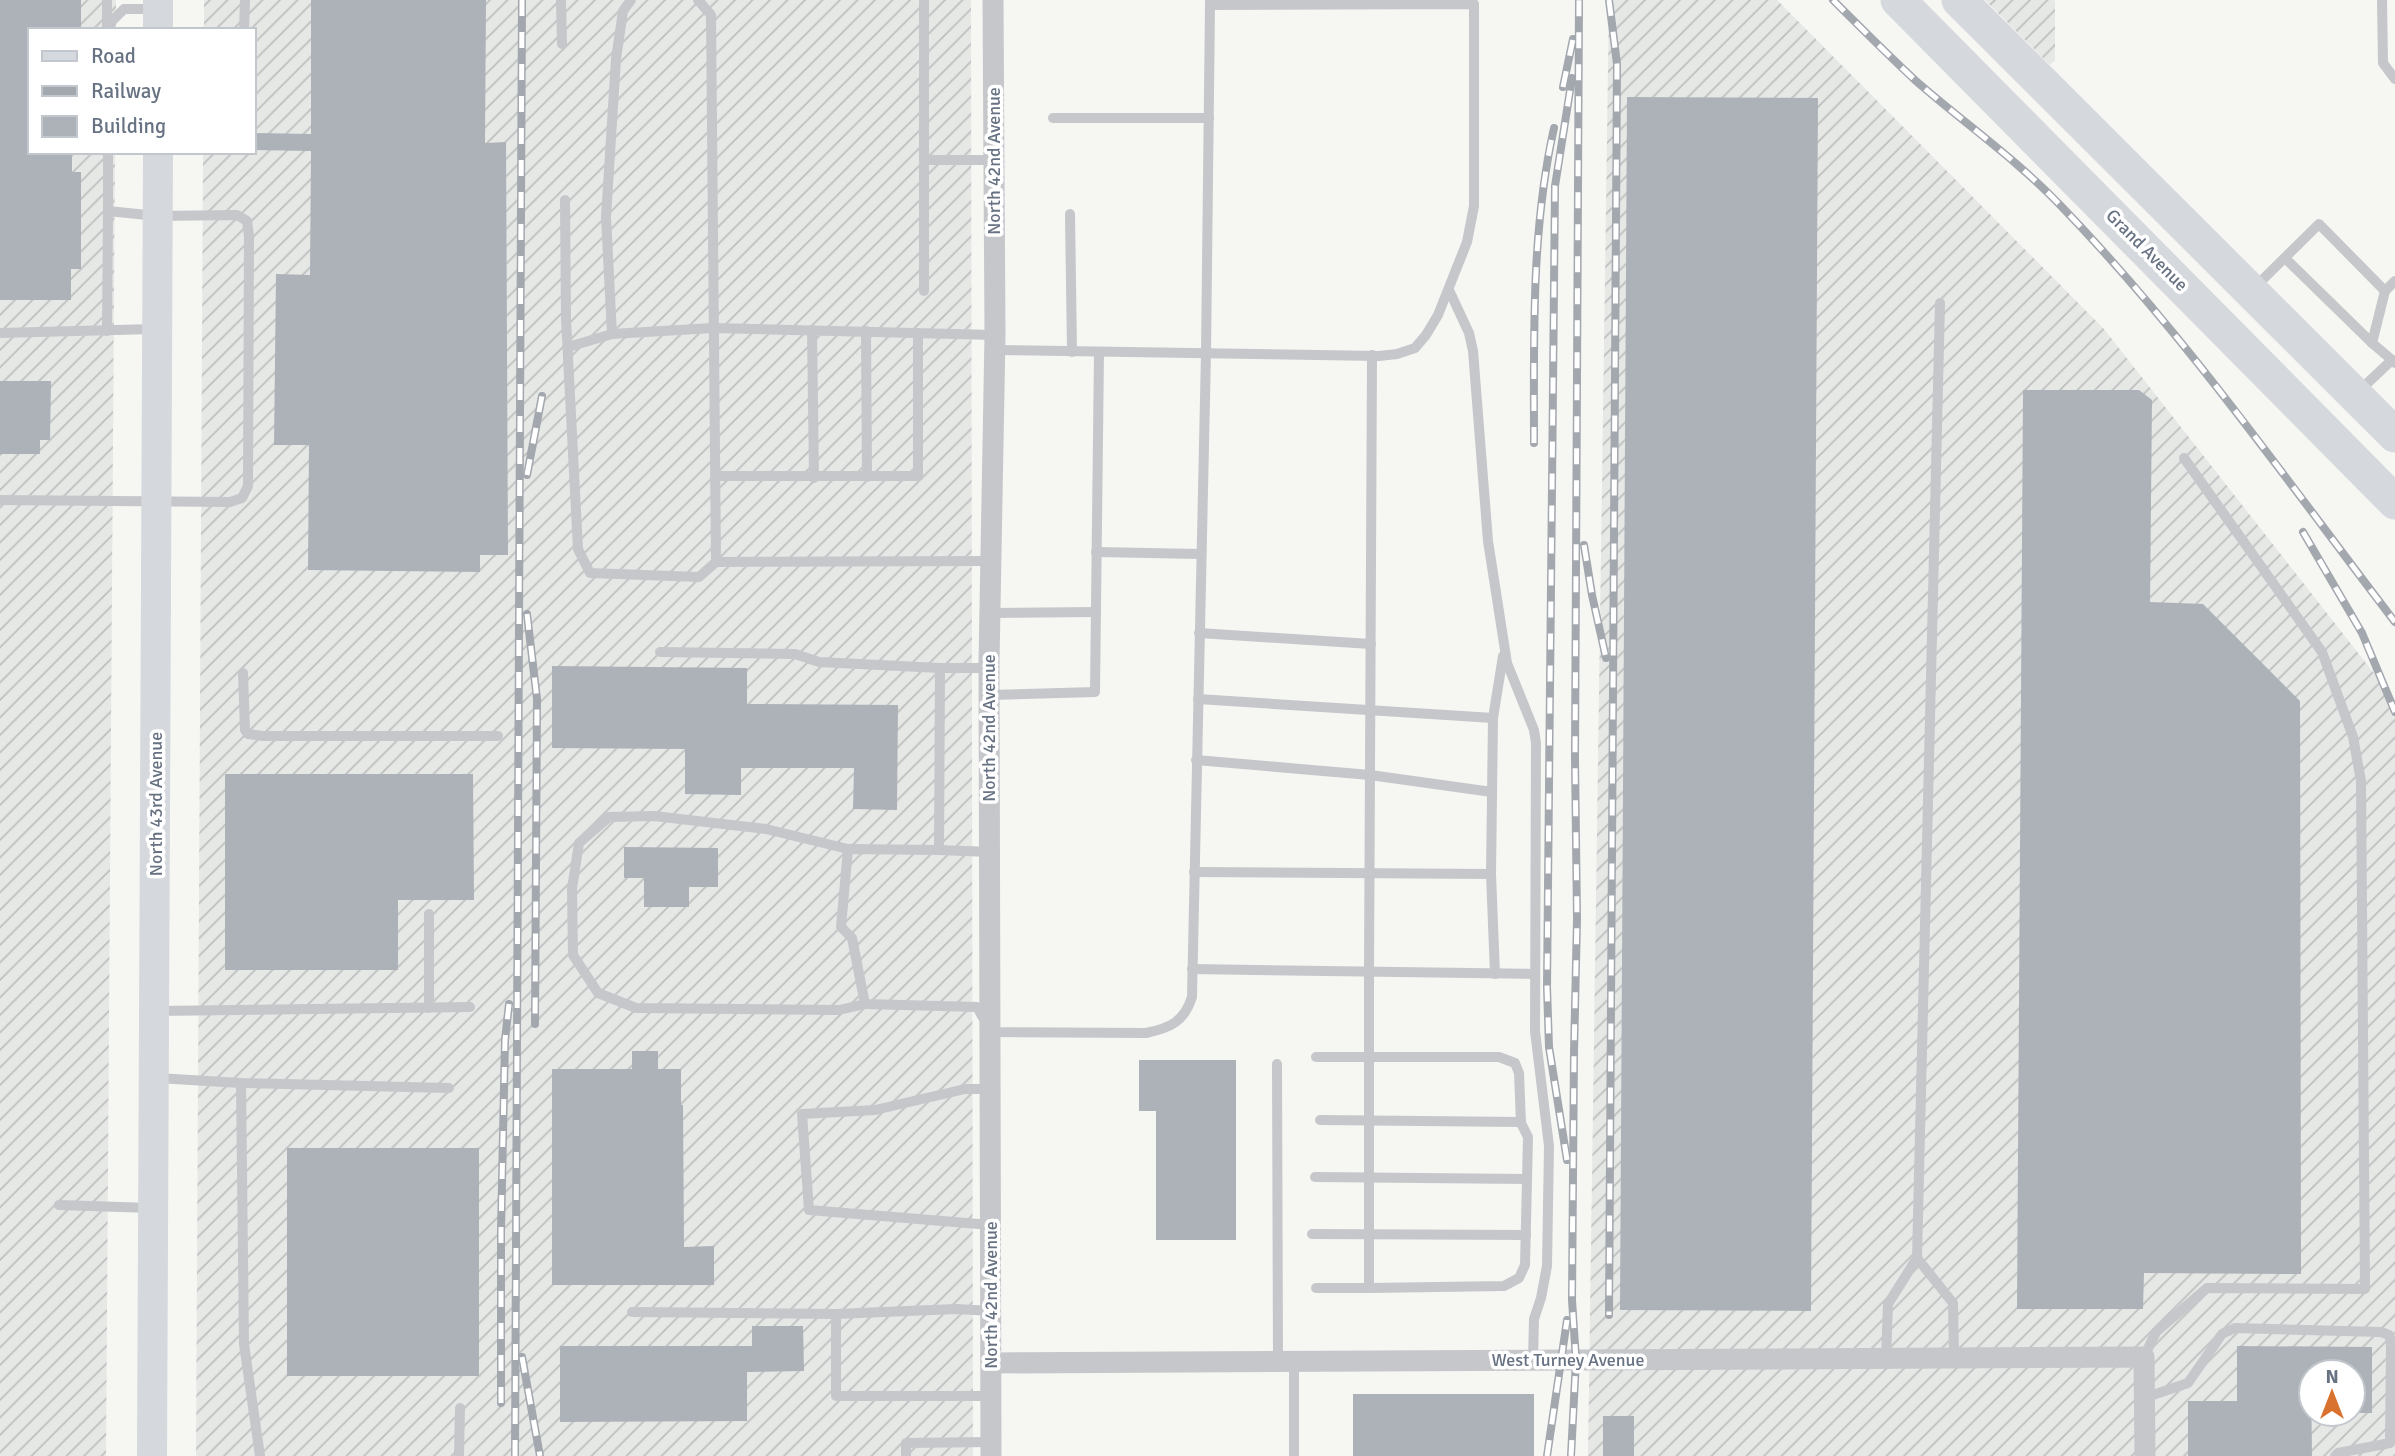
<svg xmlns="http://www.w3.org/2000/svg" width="2395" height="1456" font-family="Signika,sans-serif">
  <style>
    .industrial { fill: url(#industrial-furrows); fill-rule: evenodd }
    .building { fill: #adb2b9 }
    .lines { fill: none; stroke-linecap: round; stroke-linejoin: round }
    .service { stroke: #c5c7cb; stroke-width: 10 }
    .minor { stroke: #c5c7cb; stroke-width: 21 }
    .secondary { stroke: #d5d8dc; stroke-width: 30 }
    .trunk { stroke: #d5d8dc; stroke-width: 35 }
    .rail-casing { stroke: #a3a7ae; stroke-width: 8 }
    .rail { stroke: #fff; stroke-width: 5; stroke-dasharray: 16; stroke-linecap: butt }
    .labels { text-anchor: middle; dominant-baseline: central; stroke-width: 7; stroke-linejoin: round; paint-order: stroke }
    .street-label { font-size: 18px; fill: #677283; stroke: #fff }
  </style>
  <defs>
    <pattern id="industrial-furrows" width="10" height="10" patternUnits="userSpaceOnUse" patternTransform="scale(1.75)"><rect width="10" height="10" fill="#e6e8e6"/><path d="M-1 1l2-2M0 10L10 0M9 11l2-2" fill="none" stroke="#bec0c0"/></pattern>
  </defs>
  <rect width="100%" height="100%" fill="#f6f6f3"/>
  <g class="industrial">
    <polygon points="0,0 116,0 116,30 30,30 30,152 115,152 106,1456 0,1456"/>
    <polygon points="204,0 971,0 973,1456 196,1456 203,152 254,152 254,30 204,30"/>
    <path d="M1609,0H1777L2104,329L2395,700V1456H1588ZM2311,1372H2353V1414H2311Z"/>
    <polygon points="1985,0 2055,0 2055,60 2050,65"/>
  </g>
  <g class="building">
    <polygon points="0,0 81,0 81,30 30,30 30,152 72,152 72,172 81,172 81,269 71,269 71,300 0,300"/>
    <polygon points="311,0 486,0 485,143 506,142 508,555 480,555 480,572 308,570 309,445 274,445 276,274 310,275 311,151 254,150 254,133 311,134"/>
    <polygon points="1627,97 1818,98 1811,1311 1620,1310"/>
    <polygon points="0,381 51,381 50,440 40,440 40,454 0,454"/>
    <polygon points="2023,390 2139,390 2152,400 2150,602 2203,604 2300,701 2301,1274 2144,1273 2143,1309 2017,1309"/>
    <polygon points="552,666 747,668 747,704 898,705 897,810 853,809 854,768 741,768 741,795 685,794 685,749 552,748"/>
    <polygon points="225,774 473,774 474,900 398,900 398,970 225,970"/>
    <polygon points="624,847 718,848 718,887 689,887 689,907 644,907 644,878 624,878"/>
    <polygon points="632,1051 658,1051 658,1069 681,1069 681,1105 683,1105 684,1247 714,1246 714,1285 552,1285 552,1069 632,1069"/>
    <polygon points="1139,1060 1236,1060 1236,1240 1156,1240 1156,1111 1139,1111"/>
    <rect x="287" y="1148" width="192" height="228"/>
    <polygon points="752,1326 803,1326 804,1371 747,1372 747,1421 560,1422 560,1346 752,1346"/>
    <polygon points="2237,1346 2372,1347 2372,1413 2353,1413 2353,1372 2311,1372 2312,1456 2188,1456 2188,1401 2237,1401"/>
    <rect x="1353" y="1394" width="181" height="62"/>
    <rect x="1603" y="1416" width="31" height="40"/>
  </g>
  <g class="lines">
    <g class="service">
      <polyline points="107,0 107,26"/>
      <polyline points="561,0 562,44"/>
      <polyline points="631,0 623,11 616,59 606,217 612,334 713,328 995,335"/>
      <polyline points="2382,0 2383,63 2395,79"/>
      <polyline points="107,30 107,26 124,9 155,9"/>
      <polyline points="244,30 245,0"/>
      <polyline points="1053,118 1209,118"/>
      <polyline points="924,160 994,160"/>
      <polyline points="565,200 566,319 578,549 590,573 699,577 716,562 711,15 698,0"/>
      <polyline points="1070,214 1072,352"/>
      <polyline points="2285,258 2372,343"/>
      <polyline points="2253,289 2319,224 2385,291"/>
      <polyline points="1449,290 1469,333 1473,351 1488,541 1507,663 1534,730 1536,743 1535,1031 1549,1146 1547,1266 1541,1298 1534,1319 1533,1360"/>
      <polyline points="924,291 924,0"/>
      <polyline points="812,330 814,478"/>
      <polyline points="107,331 108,211"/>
      <polyline points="866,331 867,477"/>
      <polyline points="0,333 154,329"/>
      <polyline points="568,347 612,334"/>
      <polyline points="995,350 1379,356 1397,354 1415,348 1426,335 1438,315 1467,242 1474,206 1474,4 1210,5 1210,0"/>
      <polyline points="2392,360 2372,343 2385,291 2395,281"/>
      <polyline points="2359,391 2392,360 2395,363"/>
      <polyline points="716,476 918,476 918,333"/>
      <polyline points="0,500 230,502 242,498 248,486 249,236 247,221 237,215 157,216 108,211 108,152"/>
      <polyline points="1096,552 1201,554"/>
      <polyline points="716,562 991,561"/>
      <polyline points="990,613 1096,612"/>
      <polyline points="1199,633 1371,644"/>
      <polyline points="660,652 795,654 819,662 940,668"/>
      <polyline points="989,668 940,668 939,850 990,852"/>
      <polyline points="243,673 245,730 248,734 263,736 498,736"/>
      <polyline points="989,695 1095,692 1099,352"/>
      <polyline points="1493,718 1503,656"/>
      <polyline points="1196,760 1370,775 1492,792"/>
      <polyline points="848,849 766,829 654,816 609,817 579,843 572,889 573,955 598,993 636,1008 839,1010 865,1004"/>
      <path d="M939,850L848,849L841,927L852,938L865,1004L977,1007L991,1032L1146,1033C1170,1028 1184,1022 1192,997L1206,353L1210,5"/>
      <polyline points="1194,872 1491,874 1493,718 1198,699"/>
      <polyline points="1491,874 1495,974"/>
      <polyline points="429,914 429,1008"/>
      <polyline points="1192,969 1535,974"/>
      <polyline points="157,1011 470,1007"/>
      <path d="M1316,1057H1499L1515,1063L1519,1073L1521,1123L1528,1137L1525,1265L1519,1278L1504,1286L1369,1288C1369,1183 1369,1077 1369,971L1372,355"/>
      <polyline points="1277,1064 1278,1362"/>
      <polyline points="157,1078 241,1083 449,1088"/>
      <polyline points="241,1083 244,1344 260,1456"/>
      <polyline points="991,1089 965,1089 875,1110 802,1114 809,1210 991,1225"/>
      <polyline points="1320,1120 1521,1122"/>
      <polyline points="1315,1177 1527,1179"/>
      <polyline points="59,1205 151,1208"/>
      <polyline points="1312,1234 1526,1235"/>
      <polyline points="1917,1258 1953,1303 1954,1358"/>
      <polyline points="1316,1288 1369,1288"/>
      <polyline points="632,1312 836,1314"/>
      <polyline points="2144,1357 2156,1332 2207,1288 2365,1289 2361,781 2353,737 2322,652 2184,458"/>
      <polyline points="1886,1359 1888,1304 1917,1258 1940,303"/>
      <polyline points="991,1396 836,1396 836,1314 956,1309 992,1311"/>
      <polyline points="2144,1398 2188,1383 2222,1334 2235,1328 2381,1332 2389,1335 2391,1342 2390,1443 2338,1453 2335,1456"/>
      <polyline points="459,1456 460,1408"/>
      <polyline points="906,1456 906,1443 991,1442"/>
      <polyline points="1294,1456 1294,1362"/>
    </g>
    <g class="minor">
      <polyline points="992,1363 2144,1357 2145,1456"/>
      <polyline points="991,1456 989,662 995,335 993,0"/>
    </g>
    <g class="secondary">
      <polyline points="158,0 158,30"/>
      <polyline points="152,1456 158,152"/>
    </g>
    <g class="trunk">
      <polyline points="1898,0 2395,502"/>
      <polyline points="1959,0 2395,435"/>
    </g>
    <g class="rail-casing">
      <g id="rail">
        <polyline points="1609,0 1617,64 1609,1315"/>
        <path d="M1833,0C1860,27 1888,55 1916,81C1964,123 2016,159 2060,205C2184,333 2287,481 2395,622"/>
        <polyline points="1563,87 1573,39"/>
        <path d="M1534,443C1534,338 1531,231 1554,128"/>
        <polyline points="527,475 542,396"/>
        <polyline points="2303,532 2362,633 2395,712"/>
        <polyline points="1584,545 1592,595 1606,658"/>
        <polyline points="527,614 537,699 535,1024"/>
        <polyline points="1567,1160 1549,1047 1547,987 1555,186 1572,78"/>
        <polyline points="522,1357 540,1456"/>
        <polyline points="501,1403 501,1231 505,1040 509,1004"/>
        <polyline points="515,1456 522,0"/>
        <polyline points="1547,1456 1567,1320"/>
        <polyline points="1571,1456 1576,1360 1572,1300 1574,1053 1577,919 1575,758 1579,0"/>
      </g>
    </g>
    <use href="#rail" class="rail"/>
  </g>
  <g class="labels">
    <g class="street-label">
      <text transform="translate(994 161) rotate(-90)">North 42nd Avenue</text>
      <text transform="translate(2147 250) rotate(45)">Grand Avenue</text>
      <text transform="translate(989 728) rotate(-90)">North 42nd Avenue</text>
      <text transform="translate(156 804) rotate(-90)">North 43rd Avenue</text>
      <text transform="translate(991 1295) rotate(-90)">North 42nd Avenue</text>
      <text x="1568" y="1360">West Turney Avenue</text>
    </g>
  </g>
  <rect x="28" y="28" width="228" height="126" fill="#ffffff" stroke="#c2c7cd" stroke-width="2"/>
  <rect x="42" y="51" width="35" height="10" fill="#d5d8dc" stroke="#c2c7cd" stroke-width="2"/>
  <text x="91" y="63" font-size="21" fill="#677283">Road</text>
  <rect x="42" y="86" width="35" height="10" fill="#a3a7ae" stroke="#c2c7cd" stroke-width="2"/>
  <text x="91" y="98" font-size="21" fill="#677283">Railway</text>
  <rect x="42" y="116" width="35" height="21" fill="#adb2b9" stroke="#c2c7cd" stroke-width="2"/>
  <text x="91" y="133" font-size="21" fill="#677283">Building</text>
  <g transform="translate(2332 1393)"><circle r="33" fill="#ffffff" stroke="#c2c7cd" stroke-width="2"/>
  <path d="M0-5L12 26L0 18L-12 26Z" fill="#da722f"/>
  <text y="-10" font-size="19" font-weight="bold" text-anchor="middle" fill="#677283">N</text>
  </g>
</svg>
